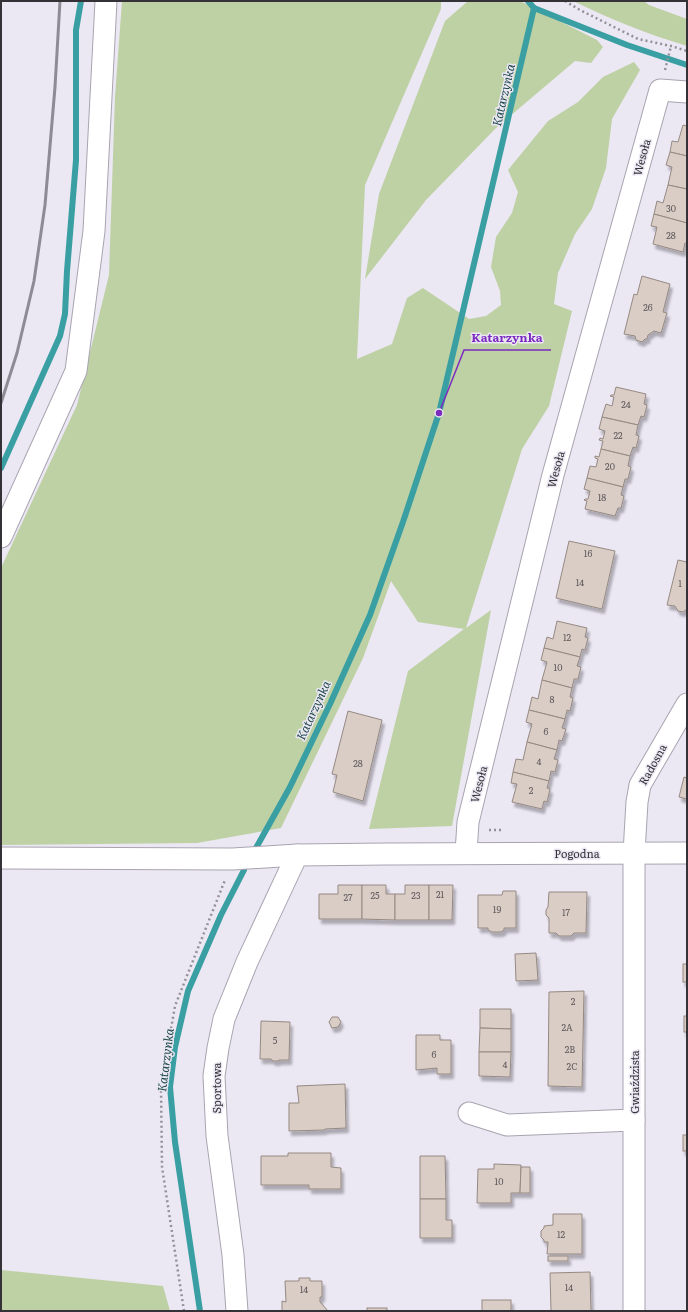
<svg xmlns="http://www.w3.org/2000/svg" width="688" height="1312" font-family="Literata,serif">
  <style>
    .green { fill: #bed1a4 }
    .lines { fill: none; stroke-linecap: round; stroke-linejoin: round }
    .stream { stroke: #3a9fa2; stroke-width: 6 }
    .building { fill: #dacdc6; stroke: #958983; filter: url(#shadow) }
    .minor-casing { stroke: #a8a4b0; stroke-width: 23 }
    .path { stroke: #939098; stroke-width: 2.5; stroke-dasharray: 2 3; stroke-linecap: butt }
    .minor { stroke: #fff; stroke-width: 21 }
    .rail { stroke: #8e8b94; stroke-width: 3 }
    .labels { text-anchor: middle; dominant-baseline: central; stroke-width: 3; stroke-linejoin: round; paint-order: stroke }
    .number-label { font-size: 9px; fill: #5e595b }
    .street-label { font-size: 11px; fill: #343237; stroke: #ebe7f3 }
    .water-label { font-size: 12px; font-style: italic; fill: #1d494a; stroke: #ebe7f3 }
    .leader { fill: none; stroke: #7b2cbf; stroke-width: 1.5 }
    .callout-dot { fill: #7b2cbf; stroke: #ebe7f3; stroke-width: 1.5 }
    .callout-label { font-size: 12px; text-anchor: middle; font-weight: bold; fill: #7b2cbf; stroke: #ebe7f3; stroke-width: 3; stroke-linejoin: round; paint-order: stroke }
  </style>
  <defs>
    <filter id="shadow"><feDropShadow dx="2.5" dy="4.5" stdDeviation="1" flood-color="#0004"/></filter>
  </defs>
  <rect width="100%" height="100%" fill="#ebe7f3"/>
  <g class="green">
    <polygon points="122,1 441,1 441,9 365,185 357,359 392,344 407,298 423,288 469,319 486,316 501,305 500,291 491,267 496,237 512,213 518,192 508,170 548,121 578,102 603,77 634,62 640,70 612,119 606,168 592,209 575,234 558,273 554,304 572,311 549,406 522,449 466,628 491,610 452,826 369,829 408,671 464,629 418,622 391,581 363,658 281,828 197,843 1,845 1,568 77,405 109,275 115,97"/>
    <polygon points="468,1 520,1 597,40 603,47 591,63 575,61 496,128 426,200 365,279 379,194 445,21"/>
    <path d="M573,1H644L649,5L687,19V46C647,34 610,19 573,1Z"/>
    <polygon points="1,1270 163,1286 170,1311 1,1311"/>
  </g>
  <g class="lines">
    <g class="stream">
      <polyline points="528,1 534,8 627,45 687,65"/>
      <polyline points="1,468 60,336 65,314 67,271 76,160 76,30 81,1"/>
      <polyline points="256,848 290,787 330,704 370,615 404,519 439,413 534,8"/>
      <polyline points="200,1311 175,1142 170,1087 175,1047 188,991 221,915 244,870"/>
    </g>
  </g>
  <g class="building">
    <polygon points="683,125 687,126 687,156 670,152 672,141 678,142"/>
    <polygon points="670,152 687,156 687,189 668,185 672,167 666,165"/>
    <polygon points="668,185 687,189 687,223 654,214 657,201 663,203"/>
    <polygon points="654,214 687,223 687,244 685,243 683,252 653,244 657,227 651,226"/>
    <polygon points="642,276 670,284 663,312 667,313 661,333 654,331 648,335 647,339 645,339 642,342 636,340 635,336 624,334 634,294 637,295"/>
    <polygon points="616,387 646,394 644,404 647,405 644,417 641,416 638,425 602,417 606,404 612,406 614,397 610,396 611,395 614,395"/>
    <polygon points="602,417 638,425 636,435 639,436 636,448 633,447 630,456 601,449 603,441 599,440 600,438 603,439 605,431 599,429"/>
    <polygon points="601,449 630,456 628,466 631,467 628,479 625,479 623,487 587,478 590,466 596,467 598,459 595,458 595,456 599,457"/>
    <polygon points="587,478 623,487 621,495 624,496 621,508 618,508 615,516 585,509 587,501 584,500 585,499 588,499 590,491 584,489"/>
    <polygon points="569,541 615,551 602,609 556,598"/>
    <polygon points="678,560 687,562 687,609 683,612 678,611 675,606 667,605"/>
    <polygon points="557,621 587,628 585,637 588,638 585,650 582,649 580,657 544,648 547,637 553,639"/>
    <polygon points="544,648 580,657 577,666 581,667 578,679 574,679 572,688 542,680 547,662 541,660"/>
    <polygon points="542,680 572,688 570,697 573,698 570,711 567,710 565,719 529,710 532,697 538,699"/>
    <polygon points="529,710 565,719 562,728 566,729 562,741 559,740 557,750 527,742 532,724 526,722"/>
    <polygon points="348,711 382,720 363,801 333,792 337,775 332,774"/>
    <polygon points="527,742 557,750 554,759 558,760 555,772 551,771 549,781 513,772 516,759 523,760"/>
    <polygon points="513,772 549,781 547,788 550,789 547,802 544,801 542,809 512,802 517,784 511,783"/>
    <polygon points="684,777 687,778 687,799 679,797"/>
    <polygon points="338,885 362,885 362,919 319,919 319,894 338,894"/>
    <polygon points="362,885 386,885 386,894 395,894 395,920 362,919"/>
    <polygon points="405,885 429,885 429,920 395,920 395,894 405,894"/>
    <polygon points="429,885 453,885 452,920 429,920"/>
    <polygon points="503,891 516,891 516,928 504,928 504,930 501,932 492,932 488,930 488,928 478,928 478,895 502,895"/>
    <polygon points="549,892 587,892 586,933 574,933 571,936 559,936 556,933 549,933 549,918 546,915 546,910 548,907"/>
    <polygon points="536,953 538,980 516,981 515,954"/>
    <rect x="683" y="964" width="4" height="18"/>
    <polygon points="584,991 582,1087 548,1086 549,992"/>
    <polygon points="480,1009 511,1009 511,1029 480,1028"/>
    <rect x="684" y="1016" width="3" height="16"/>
    <polygon points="332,1017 338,1017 341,1022 338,1027 332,1028 329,1022"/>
    <polygon points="261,1021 290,1022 289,1060 279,1060 278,1061 273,1061 271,1059 260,1059"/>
    <polygon points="480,1028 511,1029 511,1052 479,1052"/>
    <polygon points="416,1035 440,1035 440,1040 451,1040 451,1074 437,1074 437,1068 416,1070"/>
    <polygon points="479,1052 511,1052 510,1077 479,1076"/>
    <polygon points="345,1084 346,1128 325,1129 324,1130 289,1131 289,1103 299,1103 297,1086"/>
    <rect x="683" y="1135" width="4" height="16"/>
    <polygon points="288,1153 331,1153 331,1167 341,1168 341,1189 309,1189 309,1185 261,1185 261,1156 288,1156"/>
    <polygon points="420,1156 445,1156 446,1199 420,1199"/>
    <polygon points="494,1164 521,1165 520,1193 511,1193 511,1203 477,1203 478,1169 494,1169"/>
    <polygon points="521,1167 530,1167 530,1193 520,1193"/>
    <polygon points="420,1199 446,1199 446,1220 452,1220 452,1238 420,1238"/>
    <polygon points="553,1214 582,1214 582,1254 547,1254 548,1242 544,1242 544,1240 541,1237 541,1231 544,1228 544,1226 553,1225"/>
    <rect x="548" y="1256" width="20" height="5"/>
    <polygon points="590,1272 591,1311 551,1311 550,1273"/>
    <polygon points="299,1278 310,1278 310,1281 322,1281 322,1297 320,1297 320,1302 328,1311 282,1311 282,1301 286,1302 285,1281 299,1281"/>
    <rect x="482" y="1300" width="29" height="11"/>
    <rect x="367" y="1308" width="20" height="3"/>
  </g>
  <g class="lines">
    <g class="minor-casing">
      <g id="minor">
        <polyline points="1,537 76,371 94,231 106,1"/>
        <polyline points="466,853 468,822 553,475 660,90 687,92"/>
        <polyline points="1,858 233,859 297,855 387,854 687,853"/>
        <polyline points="469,1113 507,1125 634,1120"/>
        <polyline points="237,1311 233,1255 217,1136 214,1076 218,1048 224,1019 247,962 297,855"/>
        <polyline points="634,1311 634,853 637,802 640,785 687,704"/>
      </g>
    </g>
    <g class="path">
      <polyline points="565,1 580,10 638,39 671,46 687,51"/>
      <polyline points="665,70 671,46"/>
      <polyline points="489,830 502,830"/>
      <polyline points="184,1311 162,1167 161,1086 175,1006 225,880"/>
    </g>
    <use href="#minor" class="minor"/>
    <polyline class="rail" points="1,403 17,353 34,281 45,205 55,87 60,1"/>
  </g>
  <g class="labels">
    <g class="number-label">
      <text x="671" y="208">30</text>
      <text x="671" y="235">28</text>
      <text x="648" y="307">26</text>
      <text x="626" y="404">24</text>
      <text x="618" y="435">22</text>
      <text x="610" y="466">20</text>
      <text x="602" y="497">18</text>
      <text x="588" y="553">16</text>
      <text x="580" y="582">14</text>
      <text x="680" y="583">1</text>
      <text x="567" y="637">12</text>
      <text x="558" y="667">10</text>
      <text x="552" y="699">8</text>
      <text x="546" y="731">6</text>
      <text x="539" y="761">4</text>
      <text x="358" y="763">28</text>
      <text x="531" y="790">2</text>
      <text x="440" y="894">21</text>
      <text x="375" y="895">25</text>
      <text x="416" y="895">23</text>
      <text x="348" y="897">27</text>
      <text x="497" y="909">19</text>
      <text x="566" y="912">17</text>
      <text x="573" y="1001">2</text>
      <text x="567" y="1027">2A</text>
      <text x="275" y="1040">5</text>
      <text x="570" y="1049">2B</text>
      <text x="434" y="1054">6</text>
      <text x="505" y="1064">4</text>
      <text x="572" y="1066">2C</text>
      <text x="499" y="1181">10</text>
      <text x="561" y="1234">12</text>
      <text x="569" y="1287">14</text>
      <text x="304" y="1289">14</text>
    </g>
    <g class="street-label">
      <text transform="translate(641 157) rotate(-75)">Wesoła</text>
      <text transform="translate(555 469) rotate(-75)">Wesoła</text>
      <text transform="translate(652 764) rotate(-61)">Radosna</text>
      <text transform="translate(478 784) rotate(-76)">Wesoła</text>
      <text x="577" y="853">Pogodna</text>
      <text transform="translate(634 1082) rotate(-90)">Gwiaździsta</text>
      <text transform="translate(216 1088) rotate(-90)">Sportowa</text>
    </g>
    <g class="water-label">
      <text transform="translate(503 95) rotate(-77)">Katarzynka</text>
      <text transform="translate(313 710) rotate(-65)">Katarzynka</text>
      <text transform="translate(165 1060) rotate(-83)">Katarzynka</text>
    </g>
  </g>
  <path class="leader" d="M439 413L464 350H551"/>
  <circle class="callout-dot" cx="439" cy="413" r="4"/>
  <g class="callout-label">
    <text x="507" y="342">Katarzynka</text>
  </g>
  <rect width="688" height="1312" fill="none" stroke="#343237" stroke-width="4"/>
</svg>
